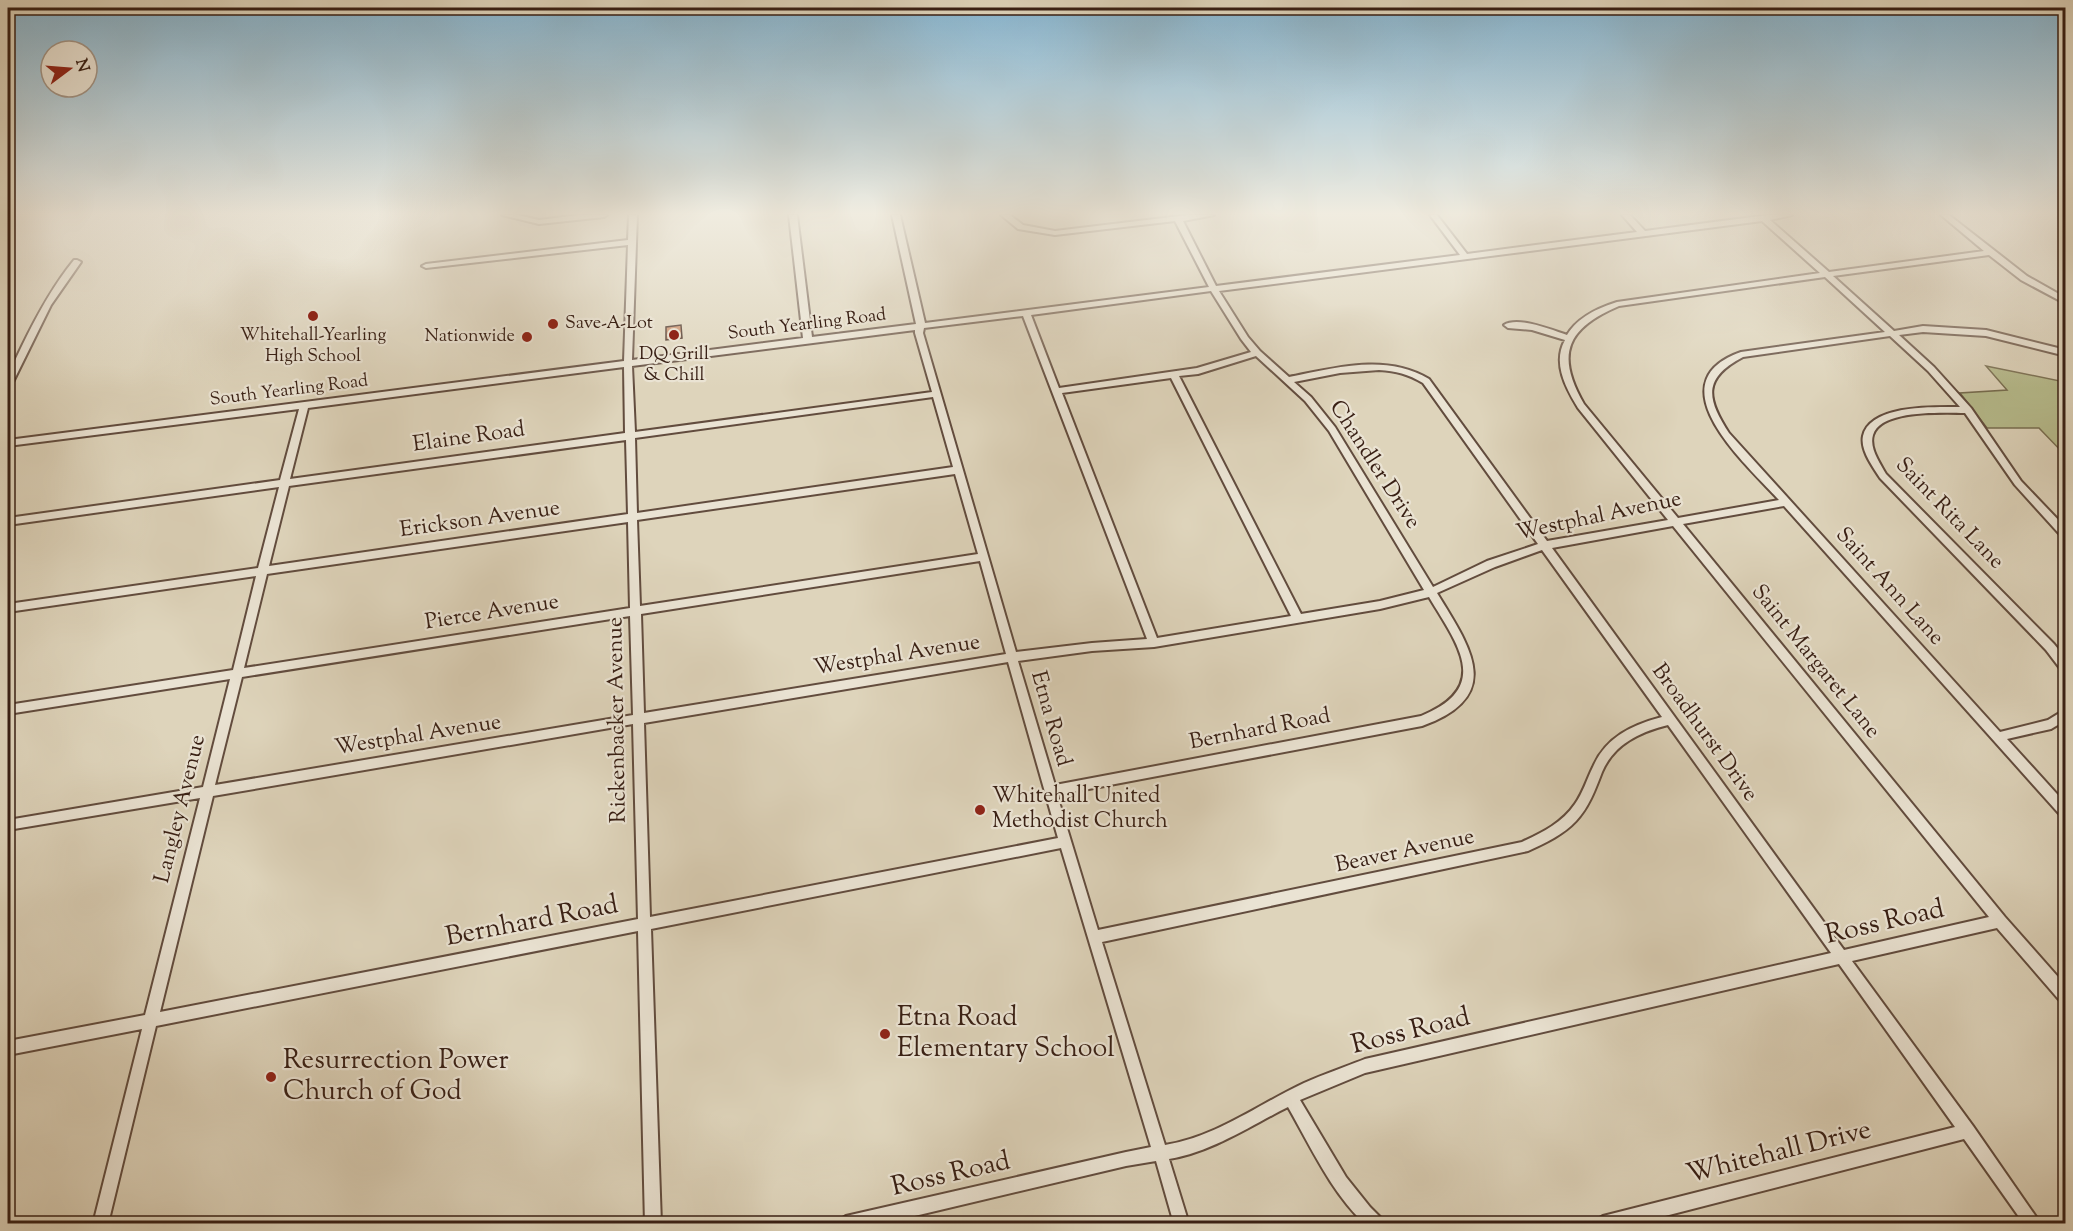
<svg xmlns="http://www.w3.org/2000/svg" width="2073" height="1231" font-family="'Sorts Mill Goudy',serif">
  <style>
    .green { fill: #b6bb8c; stroke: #776d50; stroke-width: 1.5 }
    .building { fill: #c8865e; stroke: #381f14; stroke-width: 1.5 }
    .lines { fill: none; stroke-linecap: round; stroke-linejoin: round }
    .minor-casing { stroke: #624c3e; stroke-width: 4 }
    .minor { fill: #eae3d3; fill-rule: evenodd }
    .poi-dot { fill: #8f2418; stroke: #eae3d3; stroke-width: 2 }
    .labels { text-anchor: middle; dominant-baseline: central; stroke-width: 4.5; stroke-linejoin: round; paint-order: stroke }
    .far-poi-label { font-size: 18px; fill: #381f14; stroke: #eae3d3 }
    .far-street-label { font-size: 18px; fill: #381f14; stroke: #eae3d3 }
    .street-label { font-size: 22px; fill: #381f14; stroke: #eae3d3 }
    .poi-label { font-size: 22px; fill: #381f14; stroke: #eae3d3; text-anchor: start }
    .near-street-label { font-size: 27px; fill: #381f14; stroke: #eae3d3 }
    .near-poi-label { font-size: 27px; fill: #381f14; stroke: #eae3d3; text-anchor: start }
  </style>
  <rect width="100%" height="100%" fill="#ded4bb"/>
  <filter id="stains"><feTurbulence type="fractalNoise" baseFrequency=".00333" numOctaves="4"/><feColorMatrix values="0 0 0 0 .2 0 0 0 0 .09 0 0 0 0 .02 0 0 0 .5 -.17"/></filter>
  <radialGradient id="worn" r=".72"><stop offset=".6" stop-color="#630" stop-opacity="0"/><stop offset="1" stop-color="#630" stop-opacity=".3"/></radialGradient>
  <polygon class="green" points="1986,366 2065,382 2065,455 2039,428 1987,428 1960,393 2007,390"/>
  <polygon class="building" points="681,325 682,338 666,340 666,327"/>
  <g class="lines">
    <g class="minor-casing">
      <g id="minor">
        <polygon points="502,215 518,215 539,220 579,215 607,215 604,217 539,224"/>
        <path d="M629,215H637L632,360L803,338L789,215H797L812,337L916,324L892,215H900L925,323L1209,287L1175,221L1055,235L1018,229L1001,215H1010L1023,225L1055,231L1188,215H1214L1183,221L1216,286L1460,255L1430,215H1437L1467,254L1637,232L1622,215H1630L1645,231L1768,215H1792L1770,220L1829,272L1984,251L1941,215H1949L2027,276L2066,298V304L2021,280L1989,255L1833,276L1894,331L1923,326L1986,330L2066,350V356L1986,336L1923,332L1899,335L1934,367L1971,408L2021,481L2066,528V538H2063L2015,485L1965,413C1944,413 1881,409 1873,435C1869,448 1880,463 1886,474L2054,644L2066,659V672L2062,671L2046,650L1880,478C1873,467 1860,450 1863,436C1870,404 1936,407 1960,407L1928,371L1890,336L1743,357C1703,378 1706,398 1729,433L2000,732L2048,720L2066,709V720L2051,729L2007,739L2066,804V818L2062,817L1784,506L1683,524L2005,917L2066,986V1003L2061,1002L1997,928L1852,961L1973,1126L2041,1224H2024L1964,1139L1634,1224H1596L1598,1219L1603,1216L1955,1127L1839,964L1365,1073L1300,1100L1346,1177L1370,1207L1382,1219L1384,1224H1365C1331,1192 1311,1147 1288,1107C1250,1126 1212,1152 1169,1159L1189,1224H1174L1156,1161L1126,1166L881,1224H839L841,1219L846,1216L1126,1152L1151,1147L1061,848L651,929L661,1224H645L638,931L156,1026L108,1224H93L142,1029L8,1055V1041L145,1015L200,798L8,830V820L203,787L230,679L8,714V705L233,670L256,576L8,612V604L258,568L279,487L8,525V518L280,480L299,409L8,446V440L624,361L628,245L426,268L422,266L426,264L628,240ZM1762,221L1820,273L1617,302C1598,308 1578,317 1567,335C1552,330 1518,316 1504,325L1508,328L1532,330L1565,340C1552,363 1566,388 1578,408L1668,520L1547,541L1429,379C1386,353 1335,368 1289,377L1260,351L1248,337L1219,291ZM1825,277L1885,332L1741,352C1653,383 1747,465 1779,500L1678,518L1584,404C1555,354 1567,328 1619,306ZM1211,291L1241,339L1251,352L1197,368L1059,388L1031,315ZM1023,316L1147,639L1092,643L1016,652L923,333L924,328ZM915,330V333L932,392L635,432L632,366ZM1256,356L1305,401L1329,431L1424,590L1380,601L1301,614L1179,376L1198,374ZM624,367L625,433L290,479L308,408ZM1379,370C1396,371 1408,374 1423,383L1538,544L1487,561L1433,587L1335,427L1311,397L1294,382L1340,373ZM1171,378L1291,616L1157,638L1062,393ZM933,397L953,467L637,513L635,438ZM626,440L628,514L269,566L289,486ZM955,474L978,554L640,606L637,520ZM628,522L630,608L244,668L267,574ZM1673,526L1989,917L1844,950L1552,548ZM1542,550L1662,717C1632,725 1606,737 1593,767C1587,779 1583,793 1575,804C1562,823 1543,832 1522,842L1098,930L1057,795L1422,726C1506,696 1470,647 1437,593L1495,567ZM980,561L1006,654L644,713L641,614ZM1429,597C1457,644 1493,687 1421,716L1055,785L1018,661L1092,651L1154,647L1380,609ZM630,616L633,715L215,785L242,677ZM1008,662L1058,838L650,917L644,723ZM633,724L638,919L160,1012L213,796ZM1668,725L1831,953L1365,1059C1345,1067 1324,1074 1304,1083C1259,1104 1216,1137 1165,1145L1102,942L1528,851C1545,843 1563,835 1576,821C1589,807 1595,790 1602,772C1614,744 1640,732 1668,725Z"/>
        <path d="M74,260H77L81,262L51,305L12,384L8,387C8,372 15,361 21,348C36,317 52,287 74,260Z"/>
      </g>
    </g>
    <use href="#minor" class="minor"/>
  </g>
  <linearGradient id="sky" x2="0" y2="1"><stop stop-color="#86b6d2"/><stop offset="0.55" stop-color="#f0ece0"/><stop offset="1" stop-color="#f0ece0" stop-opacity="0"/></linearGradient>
  <rect width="2073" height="388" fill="url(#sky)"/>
  <g class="poi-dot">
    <circle cx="313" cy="316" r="6"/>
    <circle cx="553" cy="324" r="6"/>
    <circle cx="674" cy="335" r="6"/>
    <circle cx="527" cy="337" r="6"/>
    <circle cx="980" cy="810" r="6"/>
    <circle cx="885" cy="1034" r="6"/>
    <circle cx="271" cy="1077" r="6"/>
  </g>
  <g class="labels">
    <g class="far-poi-label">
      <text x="565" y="324" text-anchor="start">Save-A-Lot</text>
      <text x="313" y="336">Whitehall-Yearling<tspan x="313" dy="21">High School</tspan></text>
      <text x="515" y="337" text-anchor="end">Nationwide</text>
      <text x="674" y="355">DQ Grill<tspan x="674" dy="21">&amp; Chill</tspan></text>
    </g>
    <g class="far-street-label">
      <text transform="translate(807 325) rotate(-7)">South Yearling Road</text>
      <text transform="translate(289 391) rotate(-7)">South Yearling Road</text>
    </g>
    <g class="street-label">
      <text transform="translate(469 438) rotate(-8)">Elaine Road</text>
      <text transform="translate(1374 465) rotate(57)">Chandler Drive</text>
      <text transform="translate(1949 514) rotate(46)">Saint Rita Lane</text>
      <text transform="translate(1599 517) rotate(-12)">Westphal Avenue</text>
      <text transform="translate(480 520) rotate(-8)">Erickson Avenue</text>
      <text transform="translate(1889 587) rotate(48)">Saint Ann Lane</text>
      <text transform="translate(492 613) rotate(-9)">Pierce Avenue</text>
      <text transform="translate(897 656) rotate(-9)">Westphal Avenue</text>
      <text transform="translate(1815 662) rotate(51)">Saint Margaret Lane</text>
      <text transform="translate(1050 719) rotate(74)">Etna Road</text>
      <text transform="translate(618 720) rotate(-91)">Rickenbacker Avenue</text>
      <text transform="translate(1260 730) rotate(-11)">Bernhard Road</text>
      <text transform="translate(1704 733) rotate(54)">Broadhurst Drive</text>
      <text transform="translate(418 736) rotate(-9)">Westphal Avenue</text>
      <text transform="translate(181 809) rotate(-76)">Langley Avenue</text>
      <text transform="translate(1405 852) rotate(-12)">Beaver Avenue</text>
    </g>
    <g class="poi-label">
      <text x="992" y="797">Whitehall United<tspan x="992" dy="25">Methodist Church</tspan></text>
    </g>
    <g class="near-street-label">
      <text transform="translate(532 922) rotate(-11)">Bernhard Road</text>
      <text transform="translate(1885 923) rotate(-13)">Ross Road</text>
      <text transform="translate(1411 1032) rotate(-14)">Ross Road</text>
      <text transform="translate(1779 1153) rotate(-14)">Whitehall Drive</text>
      <text transform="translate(951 1175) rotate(-13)">Ross Road</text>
    </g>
    <g class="near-poi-label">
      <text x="897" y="1018">Etna Road<tspan x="897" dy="31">Elementary School</tspan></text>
      <text x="283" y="1061">Resurrection Power<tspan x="283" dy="31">Church of God</tspan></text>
    </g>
  </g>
  <rect width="2073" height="1231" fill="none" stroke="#ded4bb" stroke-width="30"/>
  <rect x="9" y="9" width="2055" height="1213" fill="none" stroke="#381f14" stroke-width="3"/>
  <rect x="15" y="15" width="2043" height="1201" fill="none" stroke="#381f14" stroke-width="1.5"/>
  <g transform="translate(69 69) rotate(74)"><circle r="28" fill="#eae3d3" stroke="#a39587" stroke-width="1.5"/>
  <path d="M0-4.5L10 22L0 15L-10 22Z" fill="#8f2418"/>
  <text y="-9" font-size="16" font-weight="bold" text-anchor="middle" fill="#381f14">N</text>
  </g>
  <rect width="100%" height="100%" filter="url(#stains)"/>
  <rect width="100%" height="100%" fill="url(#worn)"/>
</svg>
